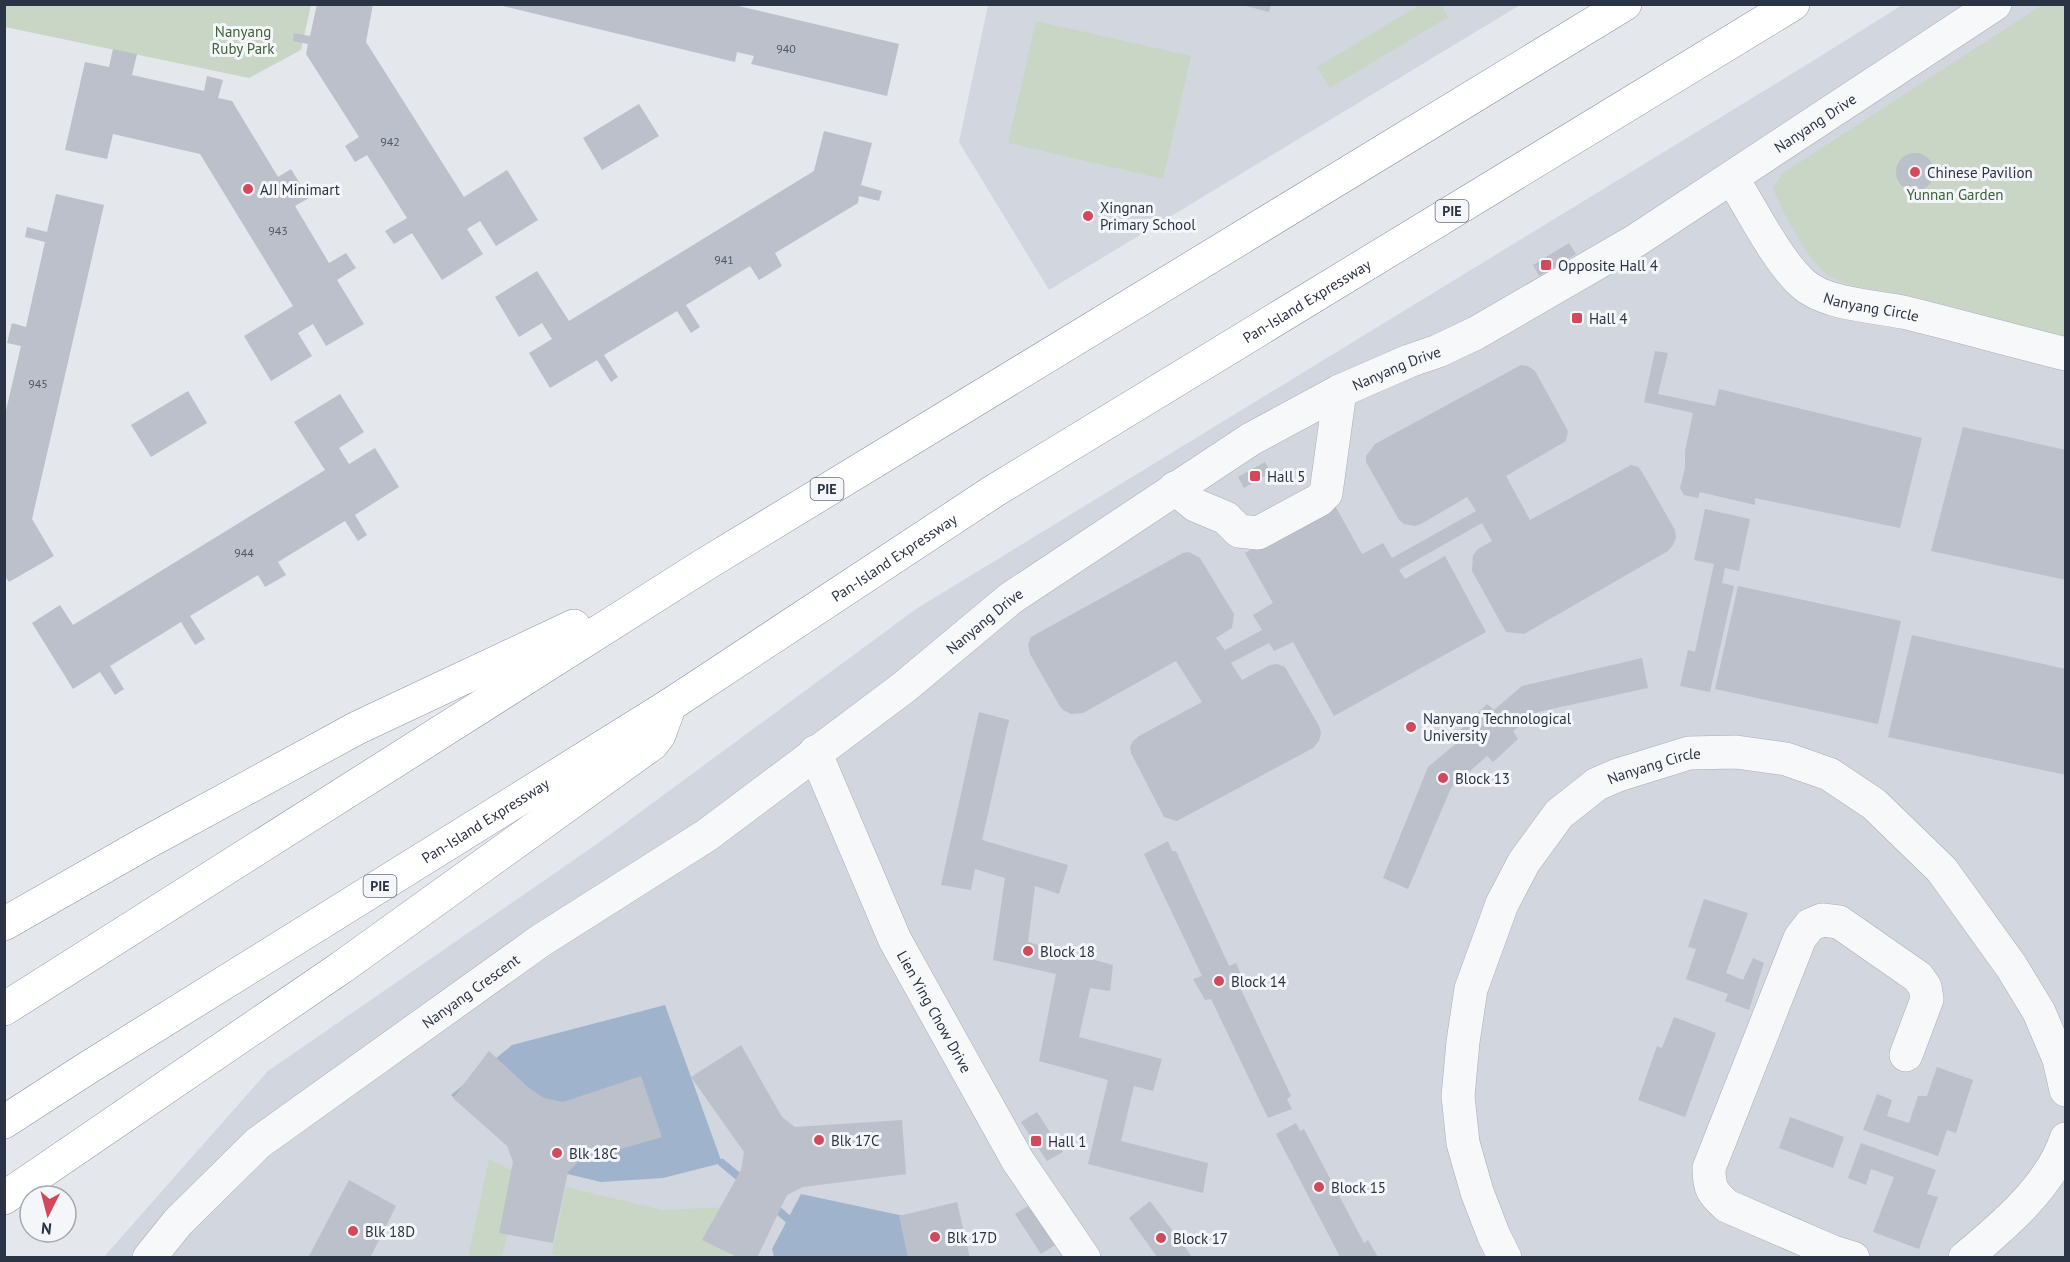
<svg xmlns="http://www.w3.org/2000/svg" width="2070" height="1262" font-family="'PT Sans',sans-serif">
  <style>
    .built { fill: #d2d6de }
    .green { fill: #c9d6c5 }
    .water { fill: #9fb4cc }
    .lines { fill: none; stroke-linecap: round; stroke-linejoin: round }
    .stream { stroke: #9fb4cc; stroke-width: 8 }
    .building { fill: #bbc0ca }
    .minor-casing { stroke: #a9aeb7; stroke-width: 34 }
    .motorway-casing { stroke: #8b94a3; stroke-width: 34 }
    .minor { stroke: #f7f8fa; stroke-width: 33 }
    .motorway { stroke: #fff; stroke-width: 33 }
    .poi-dot { fill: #d1495b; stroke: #f4f6f9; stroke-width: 2 }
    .labels { text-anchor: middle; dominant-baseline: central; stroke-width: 6; stroke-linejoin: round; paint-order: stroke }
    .number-label { font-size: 12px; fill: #4f5766 }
    .shield { fill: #f4f6f9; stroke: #676e7b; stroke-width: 1.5 }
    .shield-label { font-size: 14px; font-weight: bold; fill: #2b3445 }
    .park-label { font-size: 15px; fill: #3f6138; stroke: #f4f6f9 }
    .street-label { font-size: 15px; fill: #2b3445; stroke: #f4f6f9 }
    .poi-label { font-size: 15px; fill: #2b3445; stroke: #f4f6f9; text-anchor: start }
  </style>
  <rect width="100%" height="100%" fill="#e4e7ec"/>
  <g class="built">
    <polygon points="988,5 1520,5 1049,290 959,142"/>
    <polygon points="1902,5 2065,5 2065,1257 103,1258 268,1071 597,844 916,609 1816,59"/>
  </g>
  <g class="green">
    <polygon points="1421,4 1441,5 1448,17 1330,88 1317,67"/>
    <polygon points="5,5 311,5 301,50 249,78 5,27"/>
    <path d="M2042,5H2065V338C2012,323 1959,307 1905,295C1879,289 1848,289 1826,274C1810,263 1779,207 1773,188L1783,173Z"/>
    <polygon points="1036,21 1191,56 1163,179 1008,143"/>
    <polygon points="489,1159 521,1175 502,1257 468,1258"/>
    <polygon points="566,1187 662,1210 730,1207 737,1253 715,1258 579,1258 552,1254"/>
  </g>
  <g class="water">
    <polygon points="665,1005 722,1163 663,1178 601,1182 534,1166 451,1095 512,1045"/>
    <polygon points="801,1194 932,1222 941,1257 774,1257 772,1249"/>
  </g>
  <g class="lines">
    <g class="stream">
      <polyline points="722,1163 745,1182"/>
      <polyline points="773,1206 788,1219"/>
    </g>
  </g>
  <g class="building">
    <polygon points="317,4 373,4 366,42 464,197 507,170 538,220 496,246 480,221 467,229 483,254 442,280 412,233 394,244 385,231 407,218 367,155 355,162 345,146 359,137 306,54 308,44 293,41 294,33 310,36"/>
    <polygon points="494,4 730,4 899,44 887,96 751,64 754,56 737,52 735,62"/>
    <polygon points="1238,4 1271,4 1269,12"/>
    <polygon points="113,49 137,54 132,75 204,91 207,76 223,80 218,98 232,101 278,177 291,169 309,198 295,206 329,263 346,253 356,268 337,280 364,324 326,346 313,324 298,333 312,356 271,381 244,336 293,306 200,154 113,134 107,159 65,150 85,62 109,67"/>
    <polygon points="639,104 659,136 602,170 583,138"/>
    <polygon points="824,131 872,143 861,185 882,191 879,201 859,196 858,203 775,253 782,266 759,280 750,266 686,305 700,327 691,333 677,311 604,355 618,377 611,382 597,360 550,388 529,353 552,339 542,323 519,337 495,297 537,271 569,321 814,171"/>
    <circle cx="1915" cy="172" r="19"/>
    <polygon points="56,194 104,205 32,519 54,556 9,582 4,575 4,419 21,346 7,343 12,323 26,327 45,242 25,237 27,227 47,232"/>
    <polygon points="1569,243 1576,254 1539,276 1533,265"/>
    <polygon points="1655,351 1668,353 1658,394 1715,406 1719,389 1922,438 1900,528 1755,498 1755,505 1700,492 1698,498 1684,495 1680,488 1685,468 1685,451 1693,413 1644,402"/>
    <polygon points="1521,365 1528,366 1535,371 1568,431 1566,441 1506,476 1530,520 1631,465 1638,467 1642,472 1675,530 1676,538 1673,545 1668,551 1524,634 1506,632 1472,571 1473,555 1478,549 1492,541 1482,523 1399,570 1405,579 1445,556 1486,632 1334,716 1293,642 1274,651 1269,643 1231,663 1242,680 1270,665 1277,664 1285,667 1319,726 1321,733 1319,741 1313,748 1177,821 1164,817 1131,753 1130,747 1133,741 1139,736 1202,702 1176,661 1083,713 1071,714 1063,710 1059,705 1030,654 1028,645 1031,637 1183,553 1189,552 1200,558 1234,614 1232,628 1216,638 1225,650 1262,630 1253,615 1273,603 1245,553 1334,504 1362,554 1383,543 1392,558 1476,511 1467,497 1421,524 1415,526 1404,524 1399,520 1366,462 1366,456 1375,444"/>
    <polygon points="188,391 207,423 151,457 131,425"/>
    <polygon points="340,394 364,432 339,448 349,464 375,448 399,487 355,515 367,535 358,541 345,521 278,562 286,575 265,587 258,575 190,616 205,639 195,645 181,622 110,666 124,689 115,695 100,672 73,689 32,623 60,605 73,625 325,470 294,422"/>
    <polygon points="1963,427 2066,450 2066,580 1931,551"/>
    <polygon points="1265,462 1271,472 1244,488 1238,477"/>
    <polygon points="1705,509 1750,519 1739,571 1725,568 1722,583 1734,586 1710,692 1680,686 1688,650 1695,652 1714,564 1694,560"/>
    <polygon points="1738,586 1901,621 1878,724 1715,689"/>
    <polygon points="1912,635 2066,669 2066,775 1888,737"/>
    <polygon points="1642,658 1648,688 1538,712 1513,731 1518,739 1502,754 1493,762 1487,756 1451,788 1408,889 1383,878 1428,767 1459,741 1453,737 1487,704 1494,710 1522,686"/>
    <polygon points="979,712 1009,720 982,840 1068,865 1059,894 1035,886 1028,942 1113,965 1110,991 1090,988 1079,1037 1162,1059 1153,1091 1134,1086 1121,1141 1208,1163 1203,1193 1088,1164 1108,1080 1039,1061 1056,974 993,960 1005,878 975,869 971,890 941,885"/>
    <polygon points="1168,841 1172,851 1176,851 1229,966 1236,963 1245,983 1239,985 1291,1096 1287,1099 1292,1109 1268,1118 1211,999 1205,1000 1193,979 1202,976 1144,854"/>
    <polygon points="1704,899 1748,913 1726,973 1743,980 1753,958 1764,963 1749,1010 1725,1001 1728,994 1686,979 1696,949 1688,947"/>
    <polygon points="1674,1017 1716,1033 1685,1117 1638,1100 1657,1046 1662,1048"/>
    <polygon points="741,1045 782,1117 795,1127 902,1120 906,1174 803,1187 787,1195 757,1258 739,1258 702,1240 741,1170 744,1152 691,1077"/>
    <polygon points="489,1051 529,1088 544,1098 563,1102 641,1076 662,1137 579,1161 568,1172 553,1243 499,1233 513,1162 507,1146 453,1098"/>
    <polygon points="1937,1067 1973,1080 1956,1133 1947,1130 1938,1156 1863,1130 1877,1094 1892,1100 1887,1116 1909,1123 1918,1096 1927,1096"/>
    <polygon points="1037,1112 1063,1152 1047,1161 1021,1122"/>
    <polygon points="1790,1117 1844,1137 1833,1168 1779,1148"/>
    <polygon points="1296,1123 1300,1131 1304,1129 1364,1243 1368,1240 1378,1257 1336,1258 1339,1255 1276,1134"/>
    <polygon points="1861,1143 1936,1170 1927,1194 1938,1197 1919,1249 1873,1232 1894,1177 1871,1169 1866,1185 1848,1178"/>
    <polygon points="349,1180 396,1206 370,1258 308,1258"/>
    <polygon points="1150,1201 1193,1258 1158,1258 1129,1218"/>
    <polygon points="957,1202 970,1258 908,1258 899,1216"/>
    <polygon points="1031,1204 1057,1244 1041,1254 1015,1214"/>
  </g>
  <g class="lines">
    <g class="minor-casing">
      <g id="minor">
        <path id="s1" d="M1732,178C1751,208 1777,261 1803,284C1826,305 1877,306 1907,313C1960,326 2013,341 2066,354"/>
        <polyline points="1175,488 1195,505 1226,518 1239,531 1258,533 1319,500 1326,493 1340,391"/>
        <path id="s2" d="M815,752L895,940L1018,1161L1084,1258"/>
        <path id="s3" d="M149,1258L178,1222L258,1143L540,941L707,835L903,688L1011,598L1251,439L1340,391L1409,361L1438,351L1476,333L1635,241L1995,4"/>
        <path id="s4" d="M1505,1258L1494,1236L1477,1192L1463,1143L1458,1096L1463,1042L1471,989L1502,904L1524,862L1559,814L1597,784L1618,775L1689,753L1736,752L1786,759L1829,774L1874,804L1942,870L2011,966L2039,1012L2059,1059L2066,1090"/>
        <path d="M1853,1258L1833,1252L1727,1206C1712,1193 1709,1188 1709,1168L1800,938L1810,925L1822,920L1839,922L1918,977L1925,987L1927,999L1906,1055"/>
        <path d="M1965,1258C2002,1227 2051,1186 2066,1139"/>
      </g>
    </g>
    <g class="motorway-casing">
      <g id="motorway">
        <polyline points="4,924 144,844 357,728 574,626"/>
        <polyline points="4,1009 704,565 1625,4"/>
        <path id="s5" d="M4,1122L89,1067L670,705L994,491L1793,4"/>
        <polyline points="4,1198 342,967 652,744 659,735 670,705"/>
      </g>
    </g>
    <use href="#minor" class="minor"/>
    <use href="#motorway" class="motorway"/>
  </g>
  <g class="poi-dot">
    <circle cx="1915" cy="172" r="6"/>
    <circle cx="248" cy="189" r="6"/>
    <circle cx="1088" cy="216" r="6"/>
    <rect x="1540" y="259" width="12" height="12" rx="3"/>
    <rect x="1571" y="312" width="12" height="12" rx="3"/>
    <rect x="1249" y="470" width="12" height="12" rx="3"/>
    <circle cx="1411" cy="727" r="6"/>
    <circle cx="1443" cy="778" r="6"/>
    <circle cx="1028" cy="951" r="6"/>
    <circle cx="1219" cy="981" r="6"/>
    <circle cx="819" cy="1140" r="6"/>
    <rect x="1030" y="1135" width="12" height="12" rx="3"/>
    <circle cx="557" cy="1153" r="6"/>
    <circle cx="1319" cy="1187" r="6"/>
    <circle cx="353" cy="1231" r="6"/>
    <circle cx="935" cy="1237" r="6"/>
    <circle cx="1161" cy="1238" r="6"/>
  </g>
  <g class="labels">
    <g class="number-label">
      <text x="786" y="48">940</text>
      <text x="390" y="141">942</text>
      <text x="278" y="230">943</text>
      <text x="724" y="259">941</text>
      <text x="38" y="383">945</text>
      <text x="244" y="552">944</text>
    </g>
    <g class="shield">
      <rect x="1435.5" y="200" width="33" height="22" rx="4.5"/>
      <rect x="810.5" y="478" width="33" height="22" rx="4.5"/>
      <rect x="363.5" y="875" width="33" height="22" rx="4.5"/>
    </g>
    <g class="shield-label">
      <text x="1452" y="211">PIE</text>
      <text x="827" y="489">PIE</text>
      <text x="380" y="886">PIE</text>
    </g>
    <g class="park-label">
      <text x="243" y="31">Nanyang<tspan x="243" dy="17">Ruby Park</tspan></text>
      <text x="1955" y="194">Yunnan Garden</text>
    </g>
    <g class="street-label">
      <text stroke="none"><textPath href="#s3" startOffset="2025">Nanyang Drive</textPath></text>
      <text stroke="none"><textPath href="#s5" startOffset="1540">Pan-Island Expressway</textPath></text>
      <text stroke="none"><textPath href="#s1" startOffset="201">Nanyang Circle</textPath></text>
      <text stroke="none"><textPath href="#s3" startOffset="1539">Nanyang Drive</textPath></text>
      <text stroke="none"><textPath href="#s5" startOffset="1054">Pan-Island Expressway</textPath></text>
      <text stroke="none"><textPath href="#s3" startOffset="1054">Nanyang Drive</textPath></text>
      <text stroke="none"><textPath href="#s4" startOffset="584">Nanyang Circle</textPath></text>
      <text stroke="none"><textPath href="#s5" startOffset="568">Pan-Island Expressway</textPath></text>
      <text stroke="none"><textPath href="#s3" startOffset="420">Nanyang Crescent</textPath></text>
      <text stroke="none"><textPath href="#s2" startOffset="286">Lien Ying Chow Drive</textPath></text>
    </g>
    <g class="poi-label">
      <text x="1927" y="172">Chinese Pavilion</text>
      <text x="260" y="189">AJI Minimart</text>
      <text x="1100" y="207">Xingnan<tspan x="1100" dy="17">Primary School</tspan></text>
      <text x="1558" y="265">Opposite Hall 4</text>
      <text x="1589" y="318">Hall 4</text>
      <text x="1267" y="476">Hall 5</text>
      <text x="1423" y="718">Nanyang Technological<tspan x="1423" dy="17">University</tspan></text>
      <text x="1455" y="778">Block 13</text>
      <text x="1040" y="951">Block 18</text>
      <text x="1231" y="981">Block 14</text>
      <text x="831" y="1140">Blk 17C</text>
      <text x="1048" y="1141">Hall 1</text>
      <text x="569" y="1153">Blk 18C</text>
      <text x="1331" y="1187">Block 15</text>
      <text x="365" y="1231">Blk 18D</text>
      <text x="947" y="1237">Blk 17D</text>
      <text x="1173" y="1238">Block 17</text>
    </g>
  </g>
  <rect width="2070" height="1262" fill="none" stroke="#2b3445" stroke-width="12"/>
  <g transform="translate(48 1214) rotate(186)"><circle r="28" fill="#f4f6f9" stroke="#a4a8b1" stroke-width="1.5"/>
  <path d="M0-4.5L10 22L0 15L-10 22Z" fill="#d1495b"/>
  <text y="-9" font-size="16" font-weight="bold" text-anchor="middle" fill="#2b3445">N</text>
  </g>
</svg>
